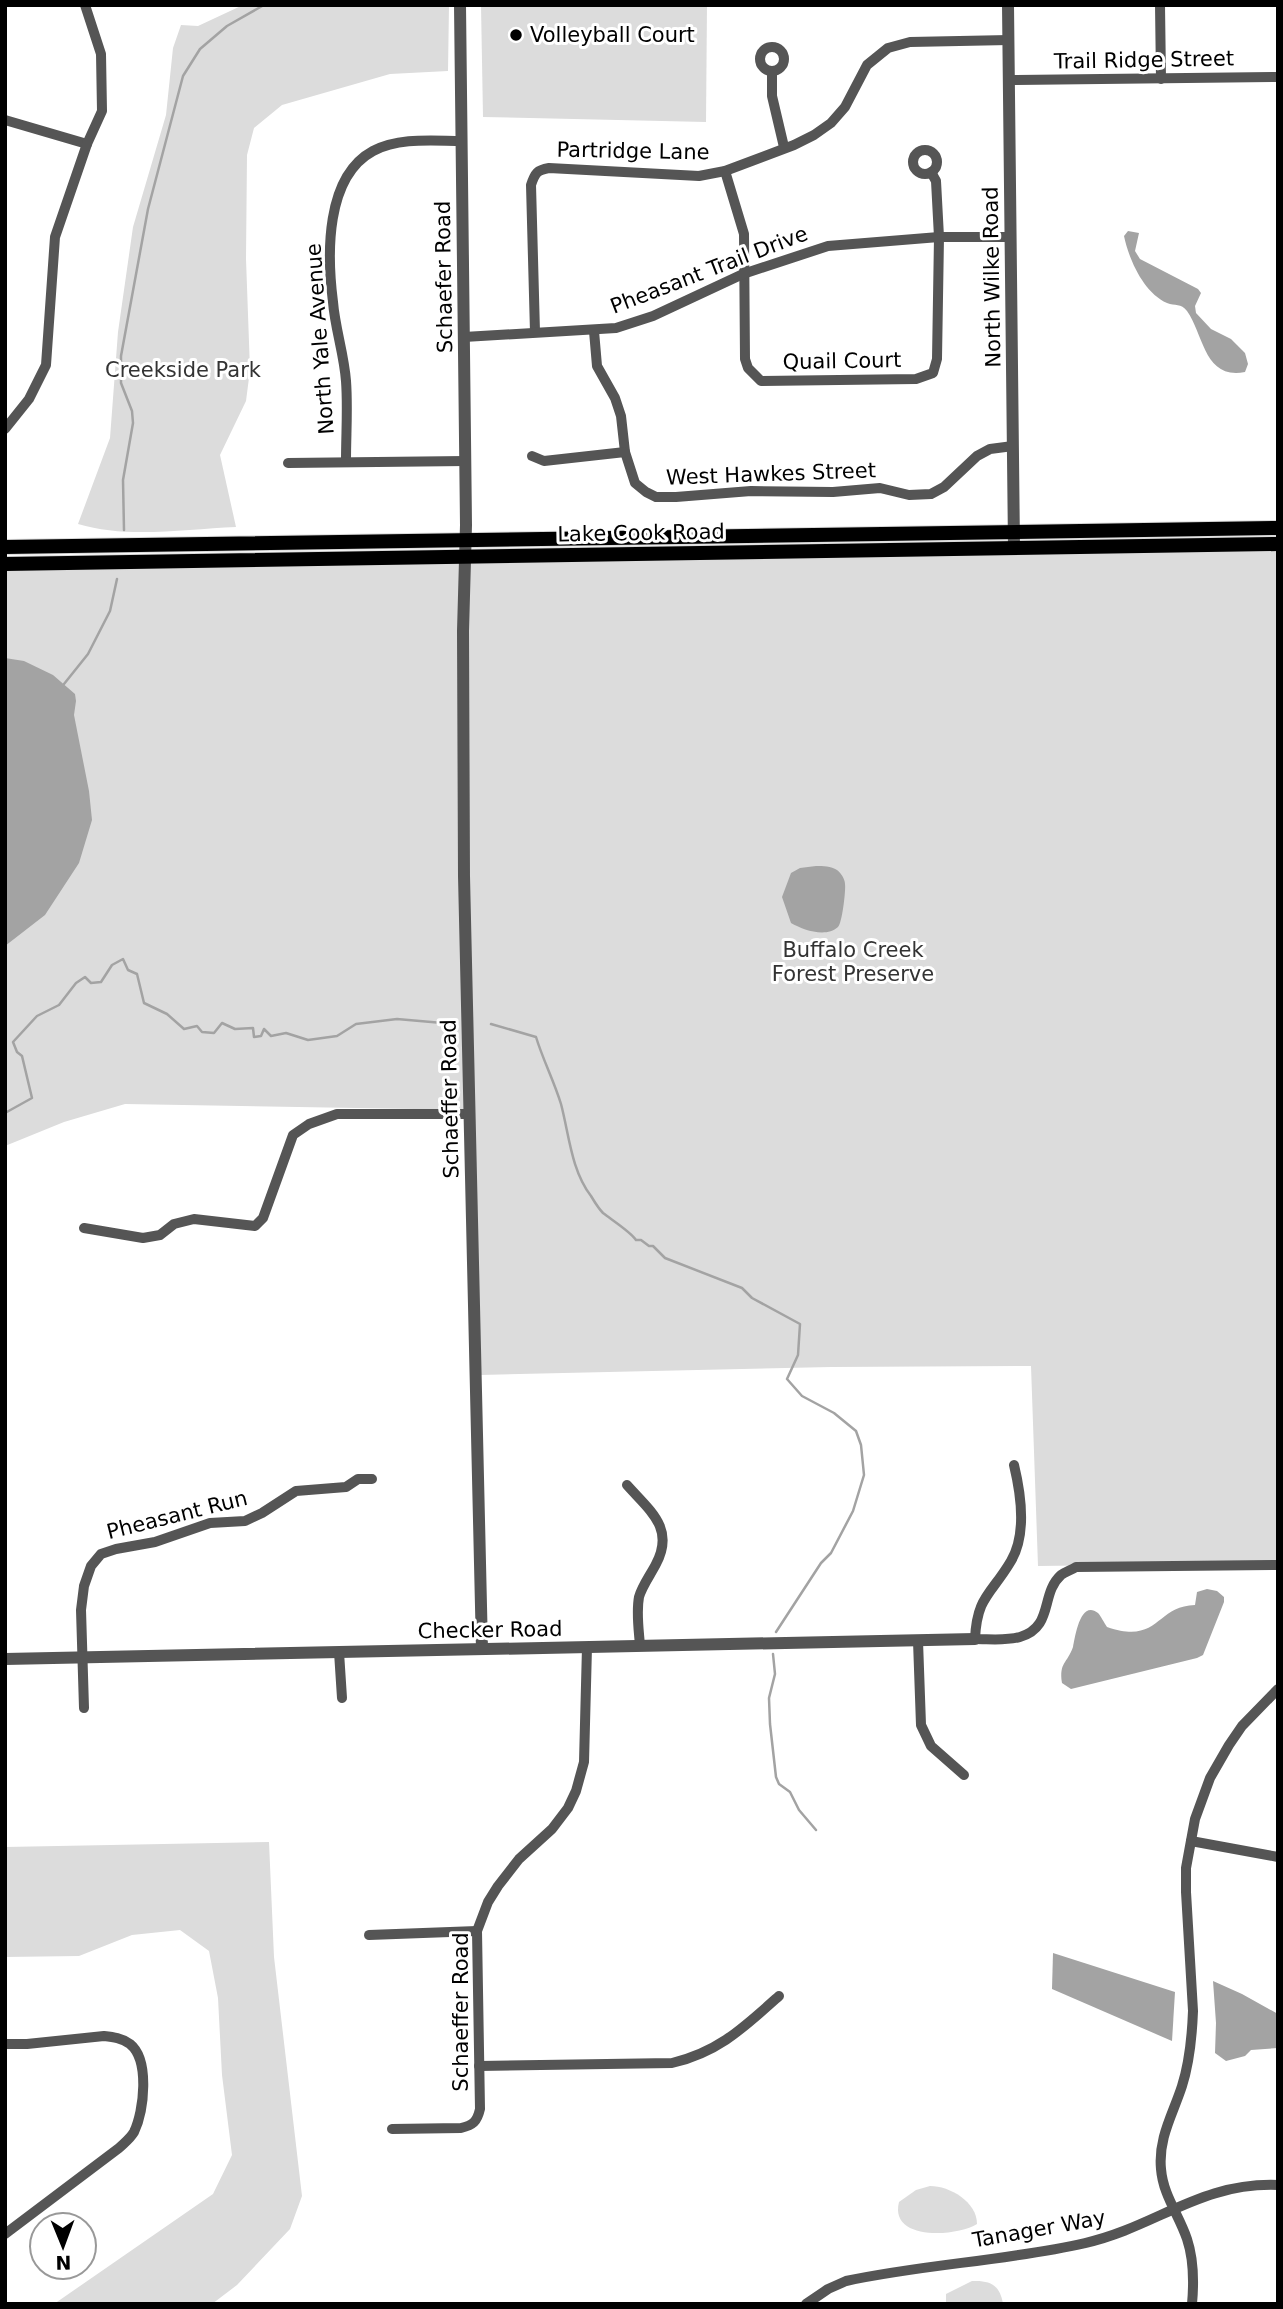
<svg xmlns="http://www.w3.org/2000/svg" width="1283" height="2309" font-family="'DejaVu Sans',sans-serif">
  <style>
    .green { fill: #dcdcdc }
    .water { fill: #a3a3a3 }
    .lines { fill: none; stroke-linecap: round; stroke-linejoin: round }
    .stream { stroke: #a3a3a3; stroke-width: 2.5 }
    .primary-casing { stroke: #dbdbdb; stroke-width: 16 }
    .minor { stroke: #555; stroke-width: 10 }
    .tertiary { stroke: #555; stroke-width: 12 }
    .primary { stroke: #000; stroke-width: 14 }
    .poi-dot { fill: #000; stroke: #fff; stroke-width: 2.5 }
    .labels { text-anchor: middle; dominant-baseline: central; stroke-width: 6; stroke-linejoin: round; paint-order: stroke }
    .poi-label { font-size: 21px; fill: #000; stroke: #fff; text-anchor: start }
    .street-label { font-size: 21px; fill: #000; stroke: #fff }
    .park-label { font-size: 21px; fill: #333; stroke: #fff }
  </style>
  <rect width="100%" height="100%" fill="#fff"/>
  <g class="green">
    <path d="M243,5H449L448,71L390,74L282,105L254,128L247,155L246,259L250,370L246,401L220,455L236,527C185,529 127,539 78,524L110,438L118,332L133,227L166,115L173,48L181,25L198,26Z"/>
    <polygon points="481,5 707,5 706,122 483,117"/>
    <polygon points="1278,551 1278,1563 1038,1566 1031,1366 831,1367 480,1375 474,1110 125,1104 64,1122 5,1146 5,571 991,554"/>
    <polygon points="269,1842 274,1957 302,2196 290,2229 237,2285 212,2304 54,2304 213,2194 232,2155 222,2075 218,1998 209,1951 180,1930 132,1935 79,1956 5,1957 5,1847"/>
    <path d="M930,2186C950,2186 977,2202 977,2224C956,2237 889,2241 899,2202L916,2190Z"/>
    <path d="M972,2281C990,2280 1000,2285 1003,2304H946V2294Z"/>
  </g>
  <g class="water">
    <path d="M1128,231L1139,233L1135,251L1140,259L1198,289L1201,293L1195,306L1196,313L1211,329L1231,339L1245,353L1248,364L1245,372C1204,380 1204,335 1187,311C1181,303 1175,306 1167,303C1144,293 1129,260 1124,236Z"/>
    <polygon points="5,658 24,661 53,675 75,694 76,701 74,715 89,791 92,820 79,863 45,915 5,946"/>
    <path d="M816,866C823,866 831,866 837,870C841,873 845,879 845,884C846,890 842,924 838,927C826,938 803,930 791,923L782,897L791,873L800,868Z"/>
    <path d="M1207,1589L1217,1591L1224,1597V1602L1203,1655L1197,1658L1071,1689L1062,1683C1059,1662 1067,1664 1073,1647C1075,1638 1080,1599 1098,1613C1101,1616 1104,1623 1107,1627C1160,1645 1155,1606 1195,1605L1197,1592Z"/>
    <polygon points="1053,1953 1175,1992 1172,2041 1052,1989"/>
    <polygon points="1213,1981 1242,1994 1278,2014 1278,2048 1251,2050 1245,2056 1226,2061 1215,2053 1216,2023"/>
  </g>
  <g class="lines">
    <g class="stream">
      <polyline points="124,530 123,480 133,423 132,411 121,383 121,356 148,209 183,76 200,49 227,26 264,5"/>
      <polyline points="64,684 88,654 110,611 117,579"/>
      <path d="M491,1024L536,1037C543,1060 554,1081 561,1104C569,1134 571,1170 591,1196C594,1201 599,1209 603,1213C612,1220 631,1232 636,1240H641L649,1246H653L665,1258L742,1288L752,1298L800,1324L798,1355L787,1379L802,1396L834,1413L856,1431L861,1445L864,1475L853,1511L831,1553L821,1563L776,1632"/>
      <polyline points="5,1113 32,1098 22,1056 17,1052 13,1042 37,1016 59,1005 76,983 85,977 91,983 101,982 112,965 123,959 128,970 137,974 144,1003 167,1014 184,1029 197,1026 202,1032 214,1033 222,1023 235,1029 253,1028 254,1037 261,1036 264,1029 271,1036 286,1033 308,1040 337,1036 356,1024 397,1019 454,1024"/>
      <polyline points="773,1654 775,1674 769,1698 770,1724 776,1777 779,1784 790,1792 799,1810 816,1830"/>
    </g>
    <g class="primary-casing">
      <g id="primary">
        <polyline points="5,547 1278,528"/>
        <polyline points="5,564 1278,544"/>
      </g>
    </g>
    <g class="minor">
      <polyline points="1160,5 1161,79"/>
      <circle cx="772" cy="59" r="12"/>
      <polyline points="772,71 772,96 784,147"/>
      <polyline points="1010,80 1278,77"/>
      <polyline points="5,120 87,144"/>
      <circle cx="925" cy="162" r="12"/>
      <polyline points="725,171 744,234 745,359 748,368 761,381 916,379 933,373 937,359 939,237 936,181 931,172"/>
      <polyline points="594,331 597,366 615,398 621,416 625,452 635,483 646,492 656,497 676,497 751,491 833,492 880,488 909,495 931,494 944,487 977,456 990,449 1013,446"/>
      <path d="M535,332L531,185C535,173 537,170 549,168L699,176L725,171L794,145L814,135L831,123L845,107L867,65L888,48L910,42L1009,40"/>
      <polyline points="464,337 616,328 653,316 743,274 828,246 939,237 1010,237"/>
      <polyline points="5,429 29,399 46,365 55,237 87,144 102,111 101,54 85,5"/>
      <polyline points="532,456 544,461 625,452"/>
      <path d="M346,461C346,434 348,407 346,381C344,354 335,328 333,302C327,255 325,177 373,151C400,137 433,141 462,141"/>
      <polyline points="288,463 466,461"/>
      <polyline points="84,1228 143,1238 160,1235 174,1224 194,1219 255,1226 263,1218 293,1135 309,1124 337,1114 469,1114"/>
      <path d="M1014,1465C1021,1494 1027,1534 1011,1561C991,1595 977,1596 975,1639C990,1639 1006,1641 1020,1637C1054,1627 1040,1594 1061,1575C1065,1572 1071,1570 1076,1567L1278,1565"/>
      <path d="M627,1485C650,1511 675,1528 656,1564C651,1574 642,1586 639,1597C636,1613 639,1631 640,1646"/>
      <polyline points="918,1641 921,1725 931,1746 964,1775"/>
      <polyline points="339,1652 342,1698"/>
      <polyline points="84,1708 81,1610 84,1586 91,1566 101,1554 116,1549 155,1542 210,1523 245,1521 262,1513 296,1491 346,1487 358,1479 372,1479"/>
      <polyline points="1191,1841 1278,1857"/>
      <polyline points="369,1935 477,1931"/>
      <path d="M5,2044H27L104,2036C113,2037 122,2038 130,2044C150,2060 144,2111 134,2132C130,2139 124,2143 119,2148L5,2234"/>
      <path d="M479,2066L672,2063C719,2052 744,2027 779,1996"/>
      <path d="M392,2129L461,2128C473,2125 477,2122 480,2109L477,1931L488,1902L498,1886L519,1859L552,1829L568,1808L576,1791L584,1762L587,1647"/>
      <path d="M806,2304L828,2289L846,2281C925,2264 1006,2261 1085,2243C1156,2227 1200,2182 1278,2185"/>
      <path d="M1192,2304C1194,2282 1194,2260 1187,2239C1179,2215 1163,2195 1161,2169C1158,2138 1173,2114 1182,2086C1190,2061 1192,2037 1193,2011L1186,1892V1868L1195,1819L1210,1778L1229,1745L1242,1726L1278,1689"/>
    </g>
    <g class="tertiary">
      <polyline points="460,5 466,525 463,631 464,876 482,1649"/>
      <polyline points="1008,5 1014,547"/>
      <polyline points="5,1659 975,1639"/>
    </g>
    <use href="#primary" class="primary"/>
  </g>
  <circle class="poi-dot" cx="516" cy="35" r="7"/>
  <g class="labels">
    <g class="poi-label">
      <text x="530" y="35">Volleyball Court</text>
    </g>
    <g class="street-label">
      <text transform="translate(1144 60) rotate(-1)">Trail Ridge Street</text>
      <text transform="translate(633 151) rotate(1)">Partridge Lane</text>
      <text transform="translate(709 270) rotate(-21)">Pheasant Trail Drive</text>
      <text transform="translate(444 277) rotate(-91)">Schaefer Road</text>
      <text transform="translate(992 277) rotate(-91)">North Wilke Road</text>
      <text transform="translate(320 339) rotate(-94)">North Yale Avenue</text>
      <text transform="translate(842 361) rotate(-1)">Quail Court</text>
      <text transform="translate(771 474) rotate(-2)">West Hawkes Street</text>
      <text transform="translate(641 533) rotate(-1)">Lake Cook Road</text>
      <text transform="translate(450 1099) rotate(-91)">Schaeffer Road</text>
      <text transform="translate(177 1515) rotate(-14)">Pheasant Run</text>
      <text transform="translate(490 1630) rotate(-1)">Checker Road</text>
      <text transform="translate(461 2012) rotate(-90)">Schaeffer Road</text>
      <text transform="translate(1039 2229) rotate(-10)">Tanager Way</text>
    </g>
    <g class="park-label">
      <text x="183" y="370">Creekside Park</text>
      <text x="853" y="950">Buffalo Creek<tspan x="853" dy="24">Forest Preserve</tspan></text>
    </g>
  </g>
  <rect width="1283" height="2309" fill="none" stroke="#000000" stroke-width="14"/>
  <g transform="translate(63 2246) rotate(179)"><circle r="33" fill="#ffffff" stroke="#999999" stroke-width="2"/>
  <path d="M0-5L12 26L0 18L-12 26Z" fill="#000000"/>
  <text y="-10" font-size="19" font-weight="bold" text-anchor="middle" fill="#000000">N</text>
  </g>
</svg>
